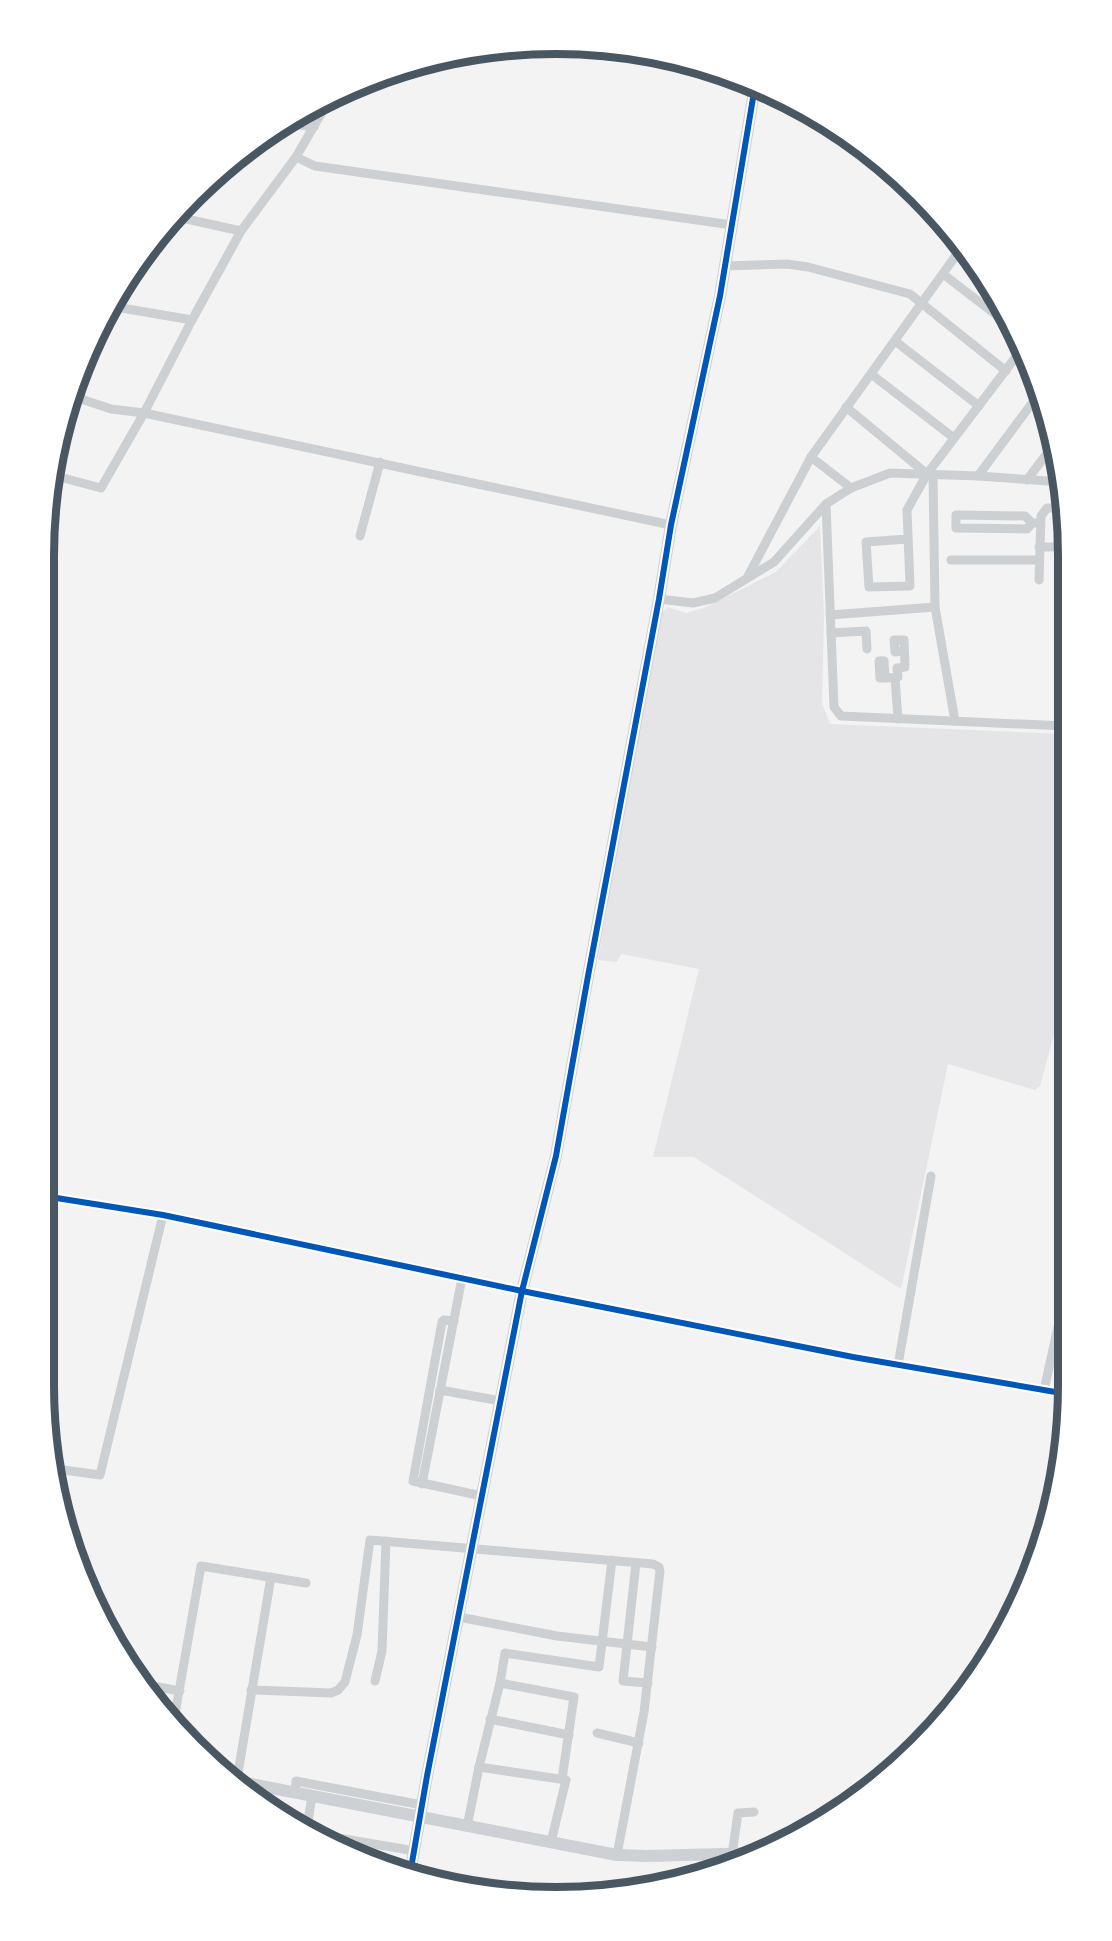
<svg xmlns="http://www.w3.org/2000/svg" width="1112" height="1941" font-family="'Archivo Narrow',sans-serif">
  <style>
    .education { fill: #e5e4e6 }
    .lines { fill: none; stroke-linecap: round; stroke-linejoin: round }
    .street { stroke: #cdd0d2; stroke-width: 9 }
    .secondary { stroke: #cdd0d4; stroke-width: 12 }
    .cycleway-casing { stroke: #fff; stroke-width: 10 }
    .cycleway { stroke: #0057b8; stroke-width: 6 }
    .rim { fill: none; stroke: #485762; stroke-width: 8 }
  </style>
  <rect width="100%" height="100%" fill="#f4f3f3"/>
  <polygon class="education" points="820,526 824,616 822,703 830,724 1065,734 1066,990 1040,1086 1035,1090 948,1064 901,1289 694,1157 653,1157 699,969 621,954 617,962 598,960 627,786 661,614 668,607 686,613 704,608 776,572"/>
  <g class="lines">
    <g class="street">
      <polyline points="332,95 296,157 315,166 732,225"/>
      <polyline points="286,123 314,127"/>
      <polyline points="173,216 241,231"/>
      <polyline points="725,266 787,264 808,267 910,294 1006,371"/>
      <polyline points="943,274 1008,324"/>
      <polyline points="110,306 192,320"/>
      <polyline points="895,341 979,406"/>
      <polyline points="871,374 954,438"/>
      <polyline points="72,396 111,409 144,413 671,525"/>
      <polyline points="846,407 927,474"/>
      <polyline points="811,457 851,488"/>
      <polyline points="933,474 935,607 955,721"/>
      <polyline points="52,475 101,488 144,413 192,320 241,231 296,157"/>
      <polyline points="978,476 1041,391"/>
      <polyline points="1027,480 1054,444"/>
      <polyline points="826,504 834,707 841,716 1065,726"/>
      <polyline points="1032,523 1027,529 956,528 956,515 1025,516 1032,523 1040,523"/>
      <polyline points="360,536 380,462"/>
      <polyline points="908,539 866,542 869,587 910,586 907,510 927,474 1021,350"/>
      <polyline points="1039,547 1064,547"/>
      <polyline points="951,560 1039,560"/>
      <polyline points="748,576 811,457 962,247"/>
      <polyline points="1039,580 1041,516 1047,508 1064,508"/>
      <polyline points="659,599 693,603 715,598 774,562 826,504 851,488 890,473 978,476 1062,482"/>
      <polyline points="830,615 935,607"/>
      <polyline points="831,633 866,631 867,649"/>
      <polyline points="1065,656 1065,665"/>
      <path d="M885,678L884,661H879L880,678C886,678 892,678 898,677L897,668L905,667L904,640H894L895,652L904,651"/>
      <polyline points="895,678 898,719"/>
      <polyline points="1064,1038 1066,1038"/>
      <polyline points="44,1196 163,1215 522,1291 853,1357 1067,1394"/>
      <polyline points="454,1321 444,1320 442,1322 413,1481 482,1496"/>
      <polyline points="898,1365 931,1176"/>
      <polyline points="440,1390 501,1401"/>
      <polyline points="1044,1390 1067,1286"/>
      <polyline points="57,1469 100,1475 163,1215"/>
      <polyline points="422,1484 462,1278"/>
      <polyline points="636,1563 623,1681 648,1683"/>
      <polyline points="459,1617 557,1636 652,1647"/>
      <polyline points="375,1681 382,1651 386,1541"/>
      <polyline points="500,1683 505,1653 599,1667 612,1560"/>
      <polyline points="142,1684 180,1691"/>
      <polyline points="251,1690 331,1693 338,1690 345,1682 357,1635 370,1540 653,1564 659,1567 660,1571 644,1712 617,1855"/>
      <polyline points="490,1719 569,1735"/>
      <polyline points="174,1720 201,1566 306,1583"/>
      <polyline points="597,1733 639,1743"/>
      <polyline points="479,1767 566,1780 551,1842"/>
      <polyline points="237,1779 271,1577"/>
      <polyline points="295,1792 296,1781 422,1805"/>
      <polyline points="307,1827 312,1796"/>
      <polyline points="467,1827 479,1767 500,1683 574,1697 562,1779"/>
      <polyline points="327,1836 415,1851"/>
      <polyline points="732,1855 738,1813 754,1812"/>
    </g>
    <g class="secondary">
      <polyline points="241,1782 617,1855 647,1856 760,1853"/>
      <polyline points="410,1874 427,1776 522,1291 556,1156 588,976 659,599 671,525 720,296 755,86"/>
    </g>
    <g class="cycleway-casing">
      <g id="cycleway">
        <polyline points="44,1196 163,1215 522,1291 853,1357 1067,1394"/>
        <polyline points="410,1874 427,1776 522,1291 556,1156 588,976 659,599 671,525 720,296 755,86"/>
      </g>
    </g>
    <use href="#cycleway" class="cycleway"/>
  </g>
  <path d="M0 0H1112V1941H0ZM556 54H556A502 502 0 0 1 1058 556V1385A502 502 0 0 1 556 1887H556A502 502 0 0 1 54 1385V556A502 502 0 0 1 556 54Z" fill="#fff" fill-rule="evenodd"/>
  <path class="rim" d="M556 54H556A502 502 0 0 1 1058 556V1385A502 502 0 0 1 556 1887H556A502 502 0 0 1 54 1385V556A502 502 0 0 1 556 54Z"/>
</svg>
